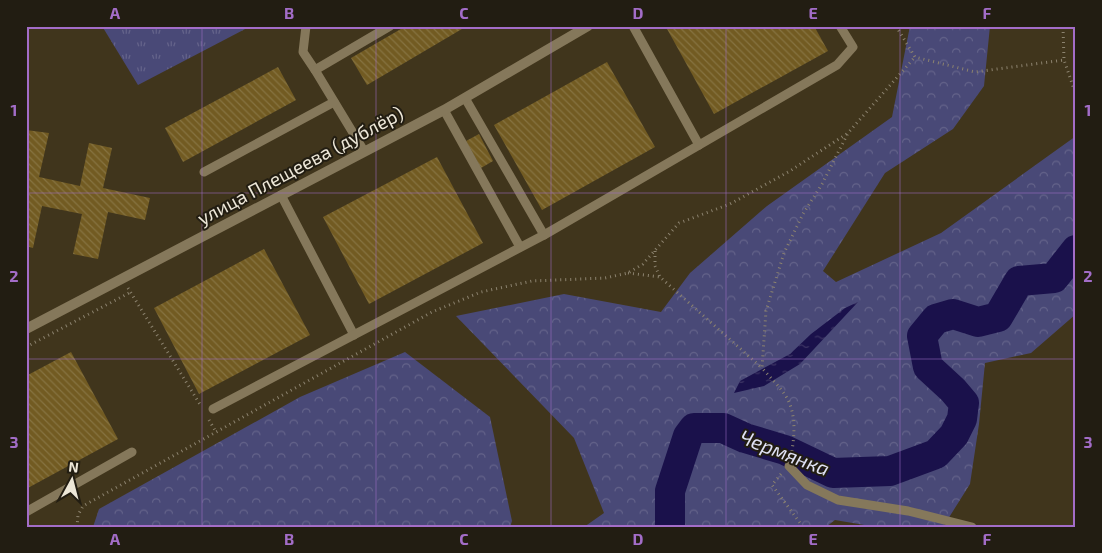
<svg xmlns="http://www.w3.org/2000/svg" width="1102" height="553" font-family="'Exo 2',sans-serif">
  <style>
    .grass { fill: url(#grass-tufts) }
    .forest { fill: url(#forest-crowns) }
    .water { fill: url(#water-ripples) }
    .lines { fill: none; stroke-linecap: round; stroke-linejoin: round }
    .river { stroke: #1a114b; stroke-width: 30 }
    .building { fill: url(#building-back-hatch) }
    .path { stroke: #8c836f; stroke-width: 3; stroke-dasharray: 1 4; stroke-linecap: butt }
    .service { stroke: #85785b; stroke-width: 9 }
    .minor { stroke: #85785b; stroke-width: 10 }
    .grid { fill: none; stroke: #a36dc8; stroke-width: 1; stroke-opacity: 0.55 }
    .labels { text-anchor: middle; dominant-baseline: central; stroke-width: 4; stroke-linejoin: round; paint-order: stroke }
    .street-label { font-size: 19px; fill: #ede7d8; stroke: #221d12 }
    .water-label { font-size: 20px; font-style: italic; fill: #e0e2f5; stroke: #221d12 }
    .neatline { fill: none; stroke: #a36dc8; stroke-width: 2 }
    .grid-label { font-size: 16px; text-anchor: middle; font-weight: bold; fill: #a36dc8 }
  </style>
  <defs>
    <pattern id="grass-tufts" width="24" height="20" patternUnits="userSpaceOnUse" patternTransform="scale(1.25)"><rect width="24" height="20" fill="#494977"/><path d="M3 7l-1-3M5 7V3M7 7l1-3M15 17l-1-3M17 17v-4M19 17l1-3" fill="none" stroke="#64638a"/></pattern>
    <pattern id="forest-crowns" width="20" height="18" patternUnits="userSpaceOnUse" patternTransform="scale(1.25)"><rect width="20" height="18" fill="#494977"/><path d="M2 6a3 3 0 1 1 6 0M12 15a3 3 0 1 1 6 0" fill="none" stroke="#64638a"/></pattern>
    <pattern id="water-ripples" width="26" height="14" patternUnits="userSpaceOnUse" patternTransform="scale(1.25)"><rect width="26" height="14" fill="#1a114b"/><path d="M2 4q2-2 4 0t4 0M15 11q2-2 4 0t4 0" fill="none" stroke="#3c3464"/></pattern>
    <pattern id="building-back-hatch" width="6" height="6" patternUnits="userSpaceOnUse" patternTransform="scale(1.25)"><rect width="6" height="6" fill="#725b22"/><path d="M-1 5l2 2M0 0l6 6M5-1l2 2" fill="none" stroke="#867341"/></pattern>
  </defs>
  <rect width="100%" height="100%" fill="#40351c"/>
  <polygon class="grass" points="102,26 248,26 249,27 138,85"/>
  <g class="forest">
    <polygon points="910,26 990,26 984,86 953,129 885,173 823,271 836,282 941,233 1076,136 1076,314 1031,353 985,363 979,424 970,484 943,527 876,527 835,520 826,527 584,527 604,513 574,438 456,316 564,294 661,312 690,273 767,206 892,117"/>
    <polygon points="405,352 490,417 512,521 510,527 93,527 99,509 300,397"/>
  </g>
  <polygon class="water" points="858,302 800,364 764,386 734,393 740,381 790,354 811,334 845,308"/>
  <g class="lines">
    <polyline class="river" points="670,527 670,491 688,436 694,428 723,428 745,438 785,450 833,473 890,471 936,454 954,435 962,419 964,403 953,390 928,367 922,336 936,319 953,314 978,322 998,317 1019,281 1054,278 1076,250"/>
  </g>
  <g class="building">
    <polygon points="406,26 467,26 367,85 351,58"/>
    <polygon points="668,26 814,26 828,51 714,114 666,27"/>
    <polygon points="607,62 655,147 542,210 494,125"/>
    <polygon points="278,67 296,100 183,162 165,128"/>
    <polygon points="26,130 49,133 39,177 80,186 89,143 112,148 103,188 150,198 145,220 108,212 98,259 73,254 82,214 42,206 33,248 26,246"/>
    <polygon points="479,134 493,161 481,168 466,141"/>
    <polygon points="437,157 483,243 369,304 323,217"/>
    <polygon points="264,249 310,335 199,394 154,308"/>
    <polygon points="71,352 118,439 26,489 26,376"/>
  </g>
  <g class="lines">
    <g class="path">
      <polyline points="896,26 915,57 975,72 1064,60"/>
      <polyline points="1063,27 1064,60 1076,95"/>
      <polyline points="655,251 655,266 660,277"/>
      <polyline points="628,273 660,277 762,368"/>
      <polyline points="128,288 201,406"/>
      <polyline points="26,347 131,292"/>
      <polyline points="209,420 216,432"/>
      <path d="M791,456C795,435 797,410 783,392C777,384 769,376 762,368L766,311L784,253L803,214L822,184L848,133L915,57"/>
      <polyline points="781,474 772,485 803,527"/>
      <polyline points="77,527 78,515 83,506 432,312 481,292 532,281 605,278 628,273 643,264 679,223 730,204 790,171 848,133"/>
    </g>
    <g class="service">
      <polyline points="306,26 303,52 315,70"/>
      <polyline points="633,26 699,145"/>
      <polyline points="465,98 544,235"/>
      <polyline points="444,110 520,247"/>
      <polyline points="364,151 315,70 390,26"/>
      <polyline points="204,172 334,102"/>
      <polyline points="281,195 354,335"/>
      <polyline points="213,409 544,235 837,65 853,47 840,26"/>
      <polyline points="789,466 807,485 838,500 908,511 972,527"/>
      <polyline points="26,512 132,452"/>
    </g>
    <polyline class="minor" points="26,329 444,110 588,26"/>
  </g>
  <path class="grid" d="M202,26V527M376,26V527M551,26V527M726,26V527M900,26V527M26,193H1076M26,359H1076"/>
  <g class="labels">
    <g class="street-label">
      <text transform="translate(300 165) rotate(-28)">улица Плещеева (дублёр)</text>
    </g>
    <g class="water-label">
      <text transform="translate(785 452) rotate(21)">Чермянка</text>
    </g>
  </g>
  <rect width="1102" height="553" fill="none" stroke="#221d12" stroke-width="55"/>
  <g transform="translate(72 480) rotate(7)" stroke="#221d12" stroke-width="4" paint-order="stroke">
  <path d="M0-4L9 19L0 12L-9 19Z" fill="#ede7d8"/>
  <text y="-8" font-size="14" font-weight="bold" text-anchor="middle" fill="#ede7d8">N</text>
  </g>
  <rect x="28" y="28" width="1046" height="498" class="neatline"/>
  <g class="grid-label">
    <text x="115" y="19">A</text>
    <text x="289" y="19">B</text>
    <text x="464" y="19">C</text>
    <text x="638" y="19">D</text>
    <text x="813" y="19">E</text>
    <text x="987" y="19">F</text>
    <text x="14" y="116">1</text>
    <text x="1088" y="116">1</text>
    <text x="14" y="282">2</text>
    <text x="1088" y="282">2</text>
    <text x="14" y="448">3</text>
    <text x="1088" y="448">3</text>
    <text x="115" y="545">A</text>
    <text x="289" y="545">B</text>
    <text x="464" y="545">C</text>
    <text x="638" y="545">D</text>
    <text x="813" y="545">E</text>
    <text x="987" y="545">F</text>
  </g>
</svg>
